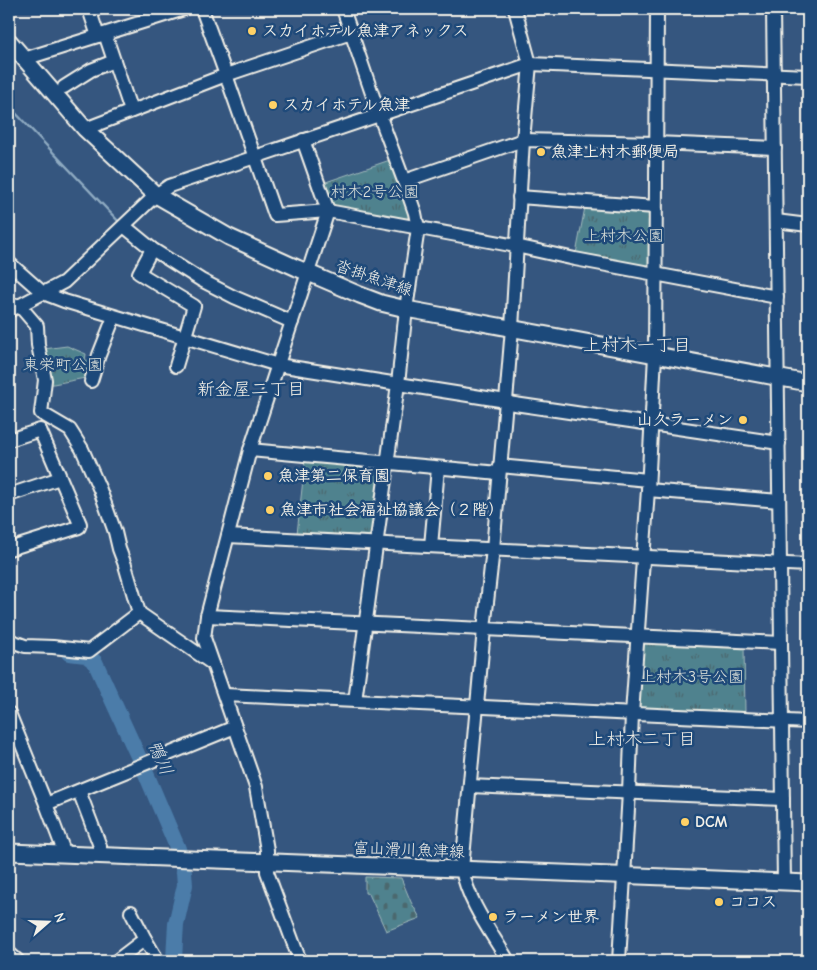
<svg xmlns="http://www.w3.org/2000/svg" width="817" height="970" font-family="'Comic Neue','Klee One',sans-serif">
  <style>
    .cemetery { fill: url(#cemetery-stones); stroke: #a2babb }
    .park { fill: url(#park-tufts); stroke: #a2babb }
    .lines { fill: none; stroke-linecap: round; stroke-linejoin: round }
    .stream { stroke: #8fabc2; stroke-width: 2.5 }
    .river { stroke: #4b7ca9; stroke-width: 16 }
    .minor-casing { stroke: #f4f1e8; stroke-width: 16 }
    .major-casing { stroke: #f4f1e8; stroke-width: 19 }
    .minor { stroke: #1f4a7a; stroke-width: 12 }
    .major { stroke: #1f4a7a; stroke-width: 15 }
    .poi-dot { fill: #ffd166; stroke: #1f4a7a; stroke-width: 2 }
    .labels { text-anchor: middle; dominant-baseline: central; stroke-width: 5; stroke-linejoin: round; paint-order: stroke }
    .poi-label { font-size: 16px; font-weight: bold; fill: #f4f1e8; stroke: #1f4a7a; text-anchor: start }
    .park-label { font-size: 16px; fill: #dbe0da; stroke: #1f4a7a }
    .street-label { font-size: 16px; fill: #f4f1e8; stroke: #1f4a7a }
    .neighbourhood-label { font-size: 18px; fill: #f4f1e8; stroke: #1f4a7a }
    .water-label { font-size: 18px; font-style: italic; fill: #dbdfdf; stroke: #1f4a7a }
  </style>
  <defs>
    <pattern id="cemetery-stones" width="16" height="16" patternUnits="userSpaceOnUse" patternTransform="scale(1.25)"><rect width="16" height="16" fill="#4f828e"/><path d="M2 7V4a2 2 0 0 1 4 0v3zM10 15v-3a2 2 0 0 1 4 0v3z" fill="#4c686e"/></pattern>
    <pattern id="park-tufts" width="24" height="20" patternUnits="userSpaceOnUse" patternTransform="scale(1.25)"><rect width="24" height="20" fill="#4f828e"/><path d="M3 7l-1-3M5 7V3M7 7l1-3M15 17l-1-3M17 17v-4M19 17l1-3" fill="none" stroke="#4c686e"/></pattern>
  </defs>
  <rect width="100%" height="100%" fill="#35567f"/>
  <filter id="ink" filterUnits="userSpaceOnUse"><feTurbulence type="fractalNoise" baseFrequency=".02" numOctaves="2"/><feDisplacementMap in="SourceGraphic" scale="10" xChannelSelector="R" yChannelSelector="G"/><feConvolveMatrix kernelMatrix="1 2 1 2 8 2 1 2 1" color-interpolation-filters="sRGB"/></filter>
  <g filter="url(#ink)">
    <polygon class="cemetery" points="365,877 401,878 411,902 420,918 386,931 369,894 365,893"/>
    <g class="park">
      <polygon points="390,160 409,216 404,223 332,208 323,183"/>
      <polygon points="586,202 655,207 656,274 575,259"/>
      <polygon points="67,346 86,354 85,360 99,363 96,376 48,385 44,349"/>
      <polygon points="305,461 382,467 372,539 297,534"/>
      <polygon points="643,641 744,647 745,713 639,708"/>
    </g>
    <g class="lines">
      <polyline class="stream" points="9,106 121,224"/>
      <polyline class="river" points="69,653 86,655 95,662 144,769 178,849 184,872 185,885 176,924 175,940 174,961"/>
      <g class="minor-casing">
        <g id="minor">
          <polyline points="89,9 98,36"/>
          <polyline points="202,9 226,75 275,215 328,211 516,246 575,259 777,297"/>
          <polyline points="343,9 379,114 404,181 415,213 418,228 406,309 398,384 355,701"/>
          <polyline points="773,9 784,882"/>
          <polyline points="105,34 131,111"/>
          <polyline points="24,59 184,9"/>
          <polyline points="64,87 91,70 114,61"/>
          <polyline points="85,129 226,75 351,33"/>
          <polyline points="404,181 523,140 656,143 775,148"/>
          <polyline points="519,197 655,207"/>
          <polyline points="776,221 808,225"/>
          <polyline points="124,226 152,249 201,280 234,297 292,322"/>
          <polyline points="152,249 139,273 194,306 176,366"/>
          <polyline points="9,263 43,293 64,301 278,365 506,401 508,403 779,443"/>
          <polyline points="19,305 37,326 38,345 45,380 41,413 70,430 82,449 100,490 115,532 119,549 125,565 139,613"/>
          <polyline points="9,311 64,282 156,195 169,186 530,64 808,76"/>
          <polyline points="91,381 99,355 114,317"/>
          <polyline points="9,440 40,430 80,524 79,527 9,549"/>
          <polyline points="250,450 499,473"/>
          <polyline points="500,466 648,480"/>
          <polyline points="648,490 779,501"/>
          <polyline points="9,495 60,478"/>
          <polyline points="228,536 808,565"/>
          <polyline points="431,546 438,468"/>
          <polyline points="207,616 781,643"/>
          <polyline points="9,640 25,646 53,647 89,651 139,613 213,664"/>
          <polyline points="225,695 808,722"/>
          <polyline points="9,713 46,804 65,854"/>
          <polyline points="470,786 783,799"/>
          <polyline points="79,791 100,846 100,856"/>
          <polyline points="46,804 235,727"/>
          <polyline points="145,939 158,961"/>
          <polyline points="9,953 18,961"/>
          <polyline points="116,961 145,939 131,912"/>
          <polyline points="300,961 267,872 267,850 256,787 204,638 207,616 250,450 328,211 303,140"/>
          <path d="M508,961C491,932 468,902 462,869L484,629L493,549L506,401L512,328L523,140L530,64L515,9"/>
          <polyline points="619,961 629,792 632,714 648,490 655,355 657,9"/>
        </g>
      </g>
      <g class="major-casing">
        <g id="major">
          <polyline points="9,41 85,129 156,195 229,237 297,268 360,295 381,303 406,309 808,383"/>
          <polyline points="9,852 691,878 808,883"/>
        </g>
      </g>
      <use href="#minor" class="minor"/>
      <use href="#major" class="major"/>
    </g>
  </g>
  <g class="poi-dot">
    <circle cx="252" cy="31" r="5"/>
    <circle cx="273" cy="105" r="5"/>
    <circle cx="541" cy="152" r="5"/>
    <circle cx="743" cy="420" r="5"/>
    <circle cx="268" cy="476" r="5"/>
    <circle cx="270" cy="510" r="5"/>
    <circle cx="685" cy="822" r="5"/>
    <circle cx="719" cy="902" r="5"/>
    <circle cx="493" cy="917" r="5"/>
  </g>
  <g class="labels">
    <g class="poi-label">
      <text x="262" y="31">スカイホテル魚津アネックス</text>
      <text x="283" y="105">スカイホテル魚津</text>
      <text x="551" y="152">魚津上村木郵便局</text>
      <text x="733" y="420" text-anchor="end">山久ラーメン</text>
      <text x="278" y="476">魚津第二保育園</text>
      <text x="280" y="510">魚津市社会福祉協議会（２階）</text>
      <text x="695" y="822">DCM</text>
      <text x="729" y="902">ココス</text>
      <text x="503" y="917">ラーメン世界</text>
    </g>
    <g class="park-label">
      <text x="375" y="192">村木2号公園</text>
      <text x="624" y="236">上村木公園</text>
      <text x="63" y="365">東栄町公園</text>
      <text x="692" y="677">上村木3号公園</text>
    </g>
    <g class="street-label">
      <text transform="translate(374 278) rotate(19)">沓掛魚津線</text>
      <text transform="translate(409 850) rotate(2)">富山滑川魚津線</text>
    </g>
    <g class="neighbourhood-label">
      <text x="637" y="345">上村木一丁目</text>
      <text x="251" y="389">新金屋二丁目</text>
      <text x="642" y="739">上村木二丁目</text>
    </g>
    <g class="water-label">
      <text transform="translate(160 758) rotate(66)">鴨川</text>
    </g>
  </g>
  <rect width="817" height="970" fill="none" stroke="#1f4a7a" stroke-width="30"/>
  <rect x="15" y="15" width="787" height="940" fill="none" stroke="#f4f1e8" stroke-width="2" filter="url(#ink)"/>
  <g transform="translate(48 922) rotate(70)" stroke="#1f4a7a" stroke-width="4" paint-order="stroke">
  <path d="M0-4L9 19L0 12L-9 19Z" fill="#f4f1e8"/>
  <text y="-8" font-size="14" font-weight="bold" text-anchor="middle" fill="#f4f1e8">N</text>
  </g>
</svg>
